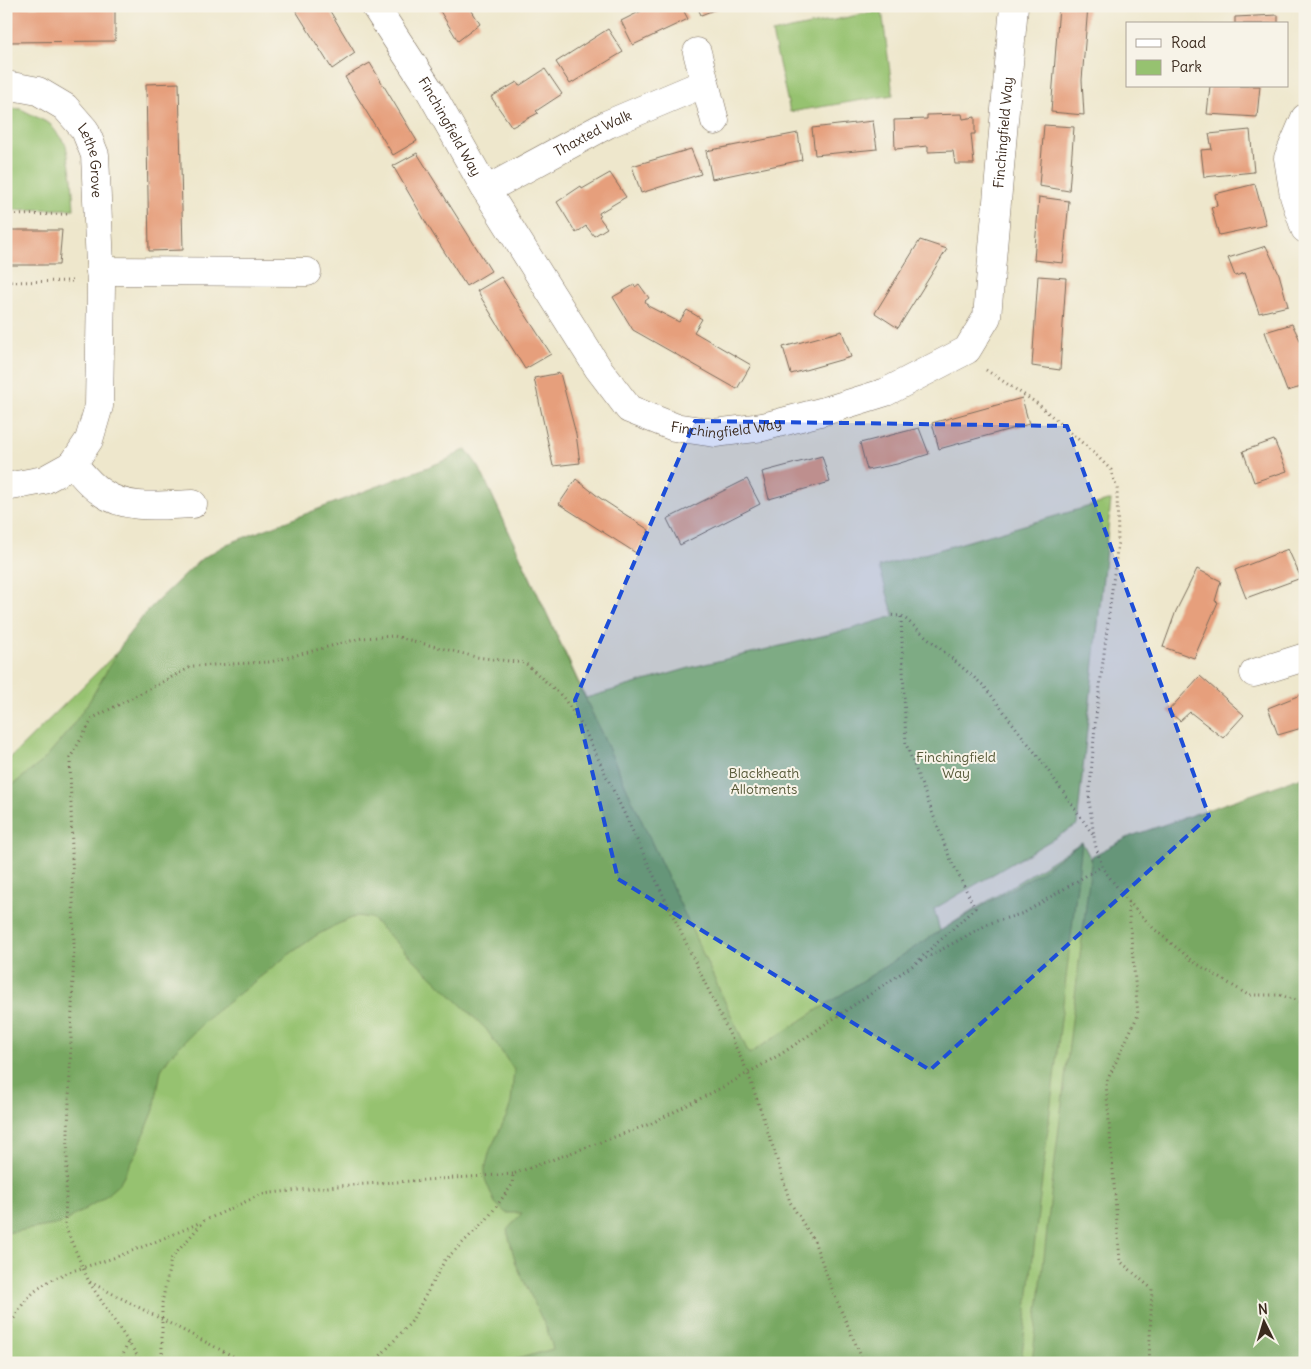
<svg xmlns="http://www.w3.org/2000/svg" width="1311" height="1369" font-family="Delius,sans-serif">
  <style>
    .green { fill: #96c270; stroke: #687647 }
    .forest { fill: #78a862; stroke: #5a6940 }
    .building { fill: #e69f7c }
    .lines { fill: none; stroke-linecap: round; stroke-linejoin: round }
    .minor-casing { stroke: #7a6c5b; stroke-width: 29 }
    .path { stroke: #7a6c5b; stroke-width: 3; stroke-dasharray: 1 4; stroke-linecap: butt }
    .minor { stroke: #fff; stroke-width: 28 }
    .marked { fill: #1d4ed8; fill-opacity: 0.2; stroke: #1d4ed8; stroke-width: 4; stroke-dasharray: 10 6; stroke-linejoin: round }
    .labels { text-anchor: middle; dominant-baseline: central; stroke-width: 4; stroke-linejoin: round; paint-order: stroke }
    .street-label { font-size: 14px; fill: #3b2a1e; stroke: #f7f3e8 }
    .park-label { font-size: 14px; fill: #565837; stroke: #f7f3e8 }
  </style>
  <rect width="100%" height="100%" fill="#f7f3e8"/>
  <filter id="ink" filterUnits="userSpaceOnUse"><feTurbulence type="fractalNoise" baseFrequency=".02" numOctaves="2"/><feDisplacementMap in="SourceGraphic" scale="10" xChannelSelector="R" yChannelSelector="G"/><feConvolveMatrix kernelMatrix="1 2 1 2 8 2 1 2 1" color-interpolation-filters="sRGB"/></filter>
  <filter id="wash" filterUnits="userSpaceOnUse"><feTurbulence type="fractalNoise" baseFrequency=".0096" numOctaves="4" result="noise"/><feDisplacementMap in="SourceGraphic" scale="20" xChannelSelector="R" yChannelSelector="G"/><feGaussianBlur stdDeviation="1.12" result="paint"/><feColorMatrix in="noise" values="0 0 0 0 0 0 0 0 0 0 0 0 0 0 0 0 0 1.4 0 .05"/><feComposite in="paint" operator="in"/></filter>
  <g filter="url(#wash)">
    <rect width="100%" height="100%" fill="#eee7cc"/>
    <g class="green">
      <polygon points="882,10 893,95 790,112 772,33"/>
      <polygon points="6,108 21,109 50,124 66,145 72,178 74,209 6,210"/>
      <polygon points="479,467 586,698 693,667 851,629 894,616 879,567 1111,500 1077,825 934,909 940,931 1082,842 1116,908 1129,1363 6,1363 6,762 227,544"/>
    </g>
    <g class="forest">
      <path d="M466,449L479,467L749,1054L940,931L1039,873L1082,842C1062,1016 1040,1189 1021,1363H503L553,1349L548,1332L516,1264L507,1230L522,1213H506L495,1203L485,1179V1169L490,1150L507,1115L511,1103L514,1070L486,1029L371,918L357,916L338,924L317,935L287,956L208,1018L170,1056L161,1070L154,1110L137,1152L119,1184L103,1198L64,1222L55,1225L6,1233V790L42,762L70,729L90,700L125,639L148,610L201,559L227,544L446,460Z"/>
      <polygon points="1305,776 1305,1363 1032,1363 1053,1177 1092,856 1131,836"/>
    </g>
    <g id="blocks">
      <g class="building">
        <polygon points="115,6 115,41 6,42 6,7"/>
        <polygon points="293,6 327,6 355,53 332,69"/>
        <polygon points="437,6 469,6 480,24 458,41"/>
        <polygon points="651,6 681,6 688,19 633,45 621,21"/>
        <polygon points="697,6 724,6 701,15"/>
        <polygon points="1059,6 1088,6 1082,80 1084,115 1051,112"/>
        <polygon points="1278,15 1278,24 1235,24 1235,17"/>
        <polygon points="608,29 623,52 570,84 556,62"/>
        <polygon points="370,63 417,141 393,155 345,77"/>
        <polygon points="545,69 562,94 536,111 538,113 512,127 491,97 517,82 519,86"/>
        <polygon points="179,83 183,250 149,251 146,84"/>
        <polygon points="1210,86 1260,86 1257,117 1207,114"/>
        <polygon points="962,114 963,119 975,117 975,134 971,134 974,164 955,164 953,151 928,152 928,146 895,149 894,120 927,119 927,115"/>
        <polygon points="873,121 877,149 815,155 812,128"/>
        <polygon points="1044,125 1074,127 1069,191 1039,186"/>
        <polygon points="1250,130 1254,172 1204,177 1201,150 1212,149 1209,134"/>
        <polygon points="798,133 802,160 712,179 706,151"/>
        <polygon points="691,149 701,174 641,193 632,166"/>
        <polygon points="417,153 491,271 466,286 428,226 393,166"/>
        <polygon points="610,173 626,197 599,213 600,217 599,217 607,228 594,236 586,226 576,233 557,202 581,186 582,189"/>
        <polygon points="1255,184 1266,225 1219,235 1211,207 1217,206 1215,194"/>
        <polygon points="1039,197 1069,201 1063,263 1034,260"/>
        <polygon points="6,230 62,230 59,265 6,265"/>
        <polygon points="920,240 947,249 898,328 875,313"/>
        <polygon points="1266,246 1279,274 1288,306 1259,313 1245,273 1235,276 1228,258"/>
        <polygon points="1038,276 1066,278 1060,370 1032,366"/>
        <polygon points="501,277 551,354 525,369 477,291"/>
        <polygon points="639,284 649,298 645,301 648,306 679,322 687,310 702,319 694,332 751,365 737,389 633,330 613,297 634,285 635,287"/>
        <polygon points="1292,324 1305,350 1305,386 1287,391 1265,332"/>
        <polygon points="842,331 851,357 791,374 783,347"/>
        <polygon points="560,373 576,434 580,463 553,466 534,378"/>
        <polygon points="1022,398 1029,424 939,449 932,423"/>
        <polygon points="919,428 929,454 897,464 867,470 860,443"/>
        <polygon points="1274,440 1287,471 1254,482 1243,451"/>
        <polygon points="822,456 830,482 769,499 762,472"/>
        <polygon points="576,479 600,498 649,530 636,553 559,504"/>
        <polygon points="747,479 760,504 680,545 667,519"/>
        <polygon points="1288,549 1301,578 1246,598 1235,570"/>
        <polygon points="1197,569 1221,581 1215,601 1218,602 1194,658 1163,647 1176,611"/>
        <polygon points="1200,676 1244,715 1223,738 1190,712 1180,721 1168,711"/>
        <polygon points="1305,693 1305,727 1278,735 1268,708"/>
      </g>
    </g>
  </g>
  <g filter="url(#ink)">
    <use href="#blocks" fill-opacity="0" stroke="#7a6c5b" stroke-width="1"/>
    <g class="lines">
      <g class="minor-casing">
        <g id="minor">
          <path id="s1" d="M375,6L430,91L486,190L598,368L629,409L674,427L715,433L763,427L828,410L886,392L967,350L987,317L1014,6"/>
          <polyline points="697,52 705,83"/>
          <path id="s2" d="M6,85L38,91L65,107L85,130L95,155L101,286L99,406L89,440L73,464L44,480L6,487"/>
          <polyline points="1305,118 1288,158 1294,196 1305,229"/>
          <path id="s3" d="M486,190L608,124L705,83L715,121"/>
          <polyline points="100,271 307,272"/>
          <path d="M73,464C82,474 90,485 101,492C127,511 163,505 193,504"/>
          <polyline points="1254,673 1305,657"/>
        </g>
      </g>
      <g class="path">
        <polyline points="6,215 69,214"/>
        <polyline points="6,282 73,281"/>
        <polyline points="986,370 1038,404 1095,454 1111,470 1117,489 1118,542 1095,725 1089,800 1095,844 1103,869 1128,901 1154,929 1194,962 1248,995 1280,995 1305,1003"/>
        <polyline points="902,616 984,686 1040,759 1094,836"/>
        <polyline points="1128,902 1138,1015 1106,1083 1120,1261 1152,1289 1149,1363"/>
        <polyline points="917,963 990,923 1024,913 1102,866"/>
        <polyline points="90,1282 246,1363"/>
        <path d="M6,1331C13,1321 19,1308 27,1299C52,1272 83,1269 116,1257C145,1246 173,1235 201,1222"/>
        <polyline points="120,1363 128,1342"/>
        <polyline points="142,1363 89,1282 65,1226 74,945 70,758 93,718 193,666 270,662 362,638 394,636 476,657 525,663 563,697 584,729 748,1073 775,1153 790,1202 814,1241 834,1294 864,1363"/>
        <polyline points="162,1363 162,1303 171,1259 204,1221 262,1194 337,1186 513,1174"/>
        <polyline points="374,1363 411,1322 445,1260 487,1219 512,1185 513,1174 650,1124 727,1085 781,1054 912,966 975,908 949,856 906,744 901,616 888,615"/>
      </g>
      <use href="#minor" class="minor"/>
    </g>
  </g>
  <path class="marked" d="M695,421L1067,426L1209,816L930,1070L618,879L575,700Z"/>
  <g class="labels">
    <g class="street-label">
      <text stroke="none"><textPath href="#s1" startOffset="142">Finchingfield Way</textPath></text>
      <text stroke="none"><textPath href="#s1" startOffset="1058">Finchingfield Way</textPath></text>
      <text stroke="none"><textPath href="#s3" startOffset="121">Thaxted Walk</textPath></text>
      <text stroke="none"><textPath href="#s2" startOffset="126">Lethe Grove</textPath></text>
      <text stroke="none"><textPath href="#s1" startOffset="578">Finchingfield Way</textPath></text>
    </g>
    <g class="park-label">
      <text x="956" y="757">Finchingfield<tspan x="956" dy="16">Way</tspan></text>
      <text x="764" y="773">Blackheath<tspan x="764" dy="16">Allotments</tspan></text>
    </g>
  </g>
  <rect width="1311" height="1369" fill="none" stroke="#f7f3e8" stroke-width="25"/>
  <rect x="1126" y="22" width="162" height="65" fill="#f7f3e8" stroke="#aca397"/>
  <rect x="1136" y="39" width="25" height="8" fill="#ffffff" stroke="#aca397"/>
  <text x="1171" y="48" font-size="15" fill="#3b2a1e">Road</text>
  <rect x="1136" y="60" width="25" height="15" fill="#96c270" stroke="#aca397"/>
  <text x="1171" y="72" font-size="15" fill="#3b2a1e">Park</text>
  <g transform="translate(1264 1322) rotate(355)" stroke="#f7f3e8" stroke-width="4" paint-order="stroke">
  <path d="M0-4L9 19L0 12L-9 19Z" fill="#3b2a1e"/>
  <text y="-8" font-size="14" font-weight="bold" text-anchor="middle" fill="#3b2a1e">N</text>
  </g>
</svg>
